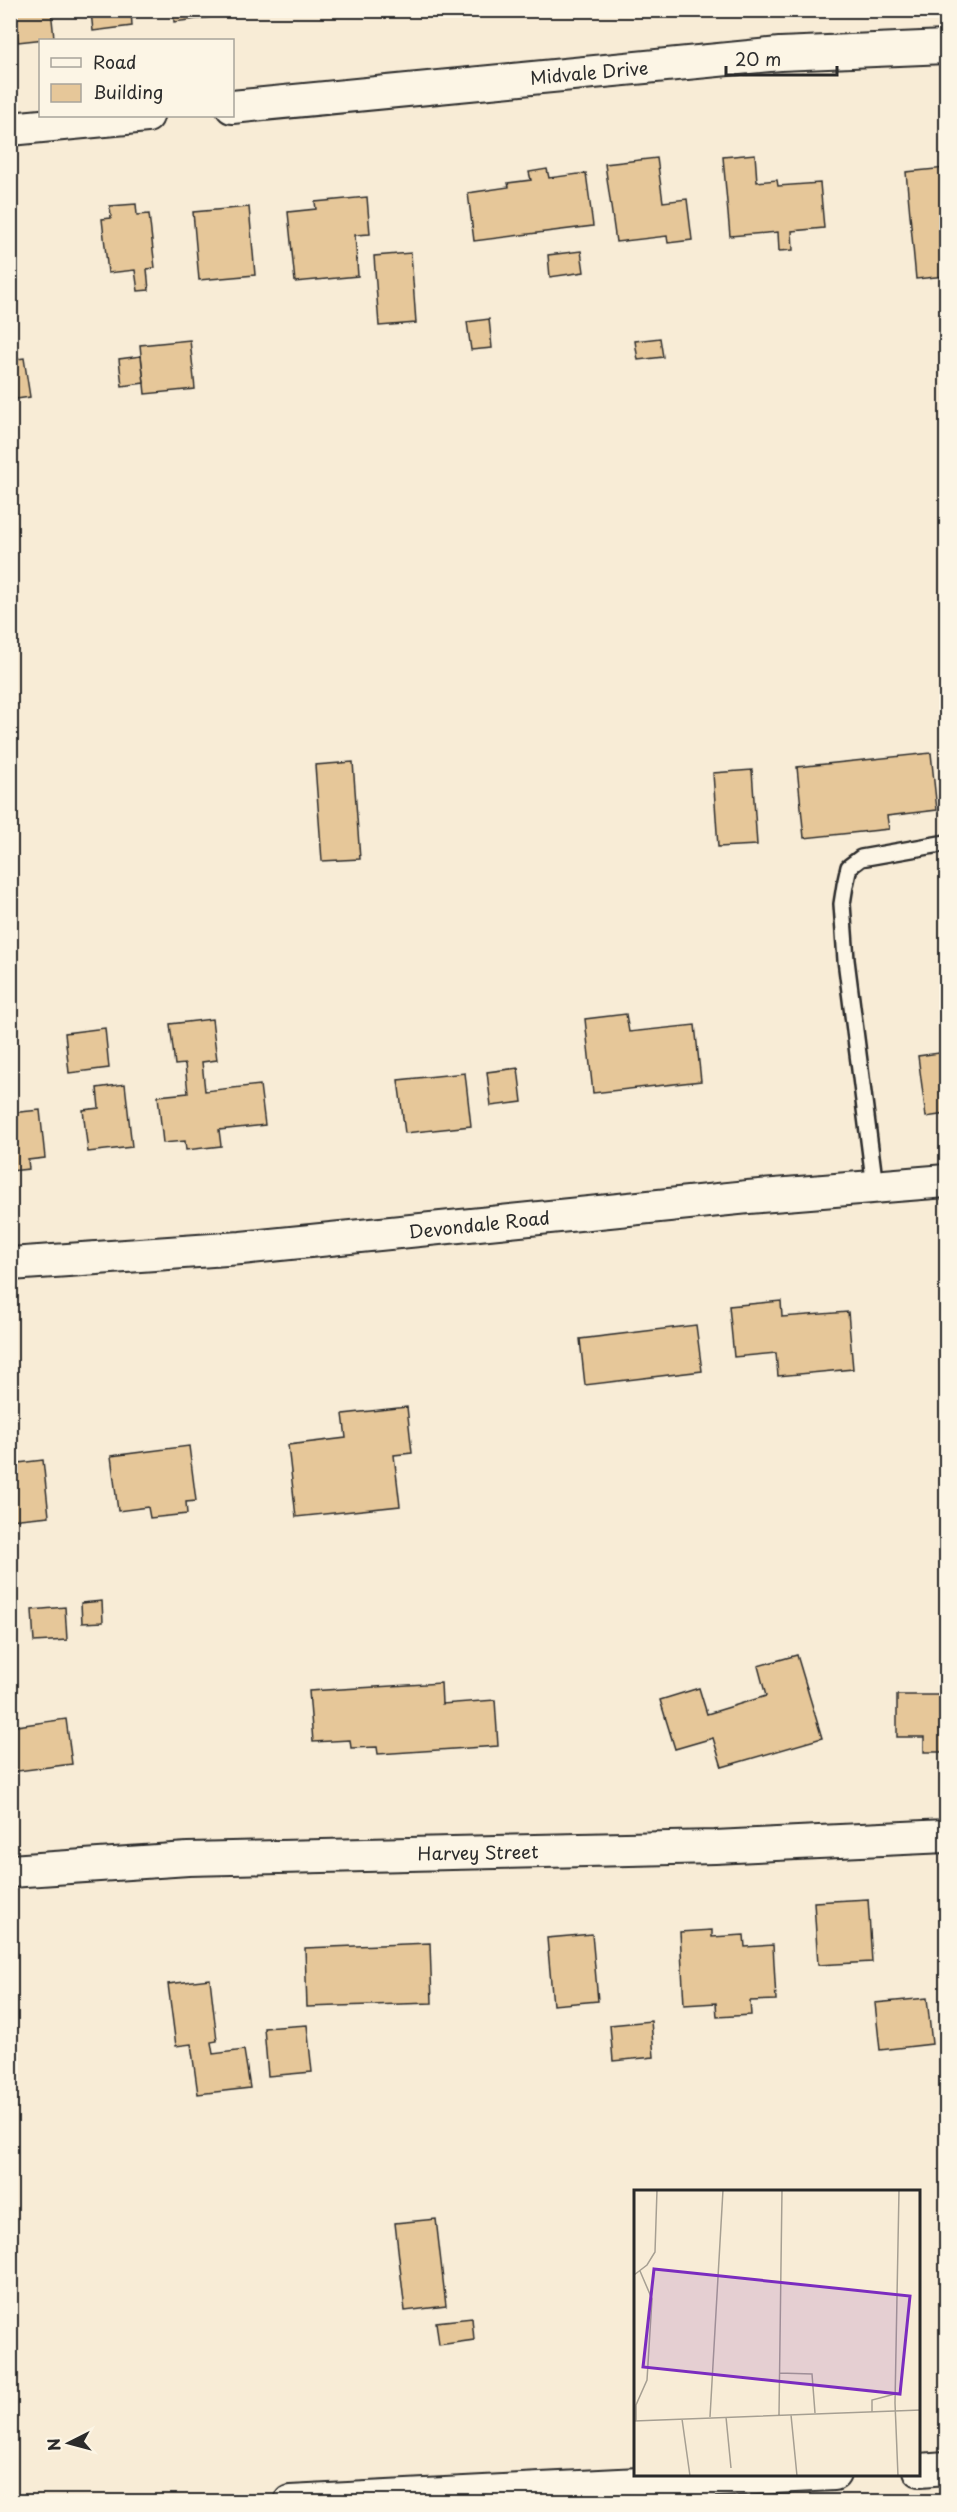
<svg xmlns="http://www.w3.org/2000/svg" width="957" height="2512" font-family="'Playpen Sans',sans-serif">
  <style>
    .building { fill: #e6c799; stroke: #2b2b2b; stroke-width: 1.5 }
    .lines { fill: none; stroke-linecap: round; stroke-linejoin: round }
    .lane-casing { stroke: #2b2b2b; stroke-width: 20 }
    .street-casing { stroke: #2b2b2b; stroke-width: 36 }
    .lane { stroke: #fcf5e5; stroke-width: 15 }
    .street { stroke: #fcf5e5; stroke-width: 32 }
    .labels { text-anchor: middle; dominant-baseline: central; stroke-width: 5; stroke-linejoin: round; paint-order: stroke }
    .street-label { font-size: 18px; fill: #2b2b2b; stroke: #fcf5e5 }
    .inset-road { fill: none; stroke: #a69f92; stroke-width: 1.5 }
    .view { fill: #7b2cbf; fill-opacity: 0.15; stroke: #7b2cbf; stroke-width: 3 }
    .inset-edge { fill: none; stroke: #2b2b2b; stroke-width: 3 }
  </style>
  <rect width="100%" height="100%" fill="#f8ecd6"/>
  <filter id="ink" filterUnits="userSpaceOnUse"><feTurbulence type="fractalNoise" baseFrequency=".0167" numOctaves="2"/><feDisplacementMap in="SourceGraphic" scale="12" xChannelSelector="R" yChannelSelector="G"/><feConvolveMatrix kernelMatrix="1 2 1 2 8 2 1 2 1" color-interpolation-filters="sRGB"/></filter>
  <g filter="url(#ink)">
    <g class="building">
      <polygon points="15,10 51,10 54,38 18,42"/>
      <polygon points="74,10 131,10 132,26 93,31 91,12 75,15"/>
      <polygon points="173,10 211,10 212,17 174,22"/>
      <polygon points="755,154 757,182 777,180 778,186 820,183 824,228 792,231 793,250 779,251 778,232 730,236 723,157"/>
      <polygon points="657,158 663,202 687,199 692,240 668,243 667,236 616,242 605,164"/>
      <polygon points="946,168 946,276 916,279 906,172"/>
      <polygon points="547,169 549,178 586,173 593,226 474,241 468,193 509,187 508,183 531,180 529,172"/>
      <polygon points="367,197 370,234 355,235 358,276 295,282 288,212 316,209 315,202"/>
      <polygon points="136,204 137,215 149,214 155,268 147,269 149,290 138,291 135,270 108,273 102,219 111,218 110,206"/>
      <polygon points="249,207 255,275 199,280 193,212"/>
      <polygon points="581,251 584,272 550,277 548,255"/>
      <polygon points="411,253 416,323 379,326 374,256"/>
      <polygon points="489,319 492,348 471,350 467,322"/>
      <polygon points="660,338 663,357 638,360 635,341"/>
      <polygon points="190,340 195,389 145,394 140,345"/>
      <polygon points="141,356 144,383 122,386 119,359"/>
      <polygon points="24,358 30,397 10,400 10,360"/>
      <polygon points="931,753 937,810 887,816 889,829 804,838 797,767"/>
      <polygon points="353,762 360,859 322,861 315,765"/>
      <polygon points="752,770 757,845 718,847 713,773"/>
      <polygon points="626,1014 629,1032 695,1025 701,1081 593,1093 585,1019"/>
      <polygon points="212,1019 217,1060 202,1062 205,1091 260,1085 265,1125 219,1130 221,1146 186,1150 185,1141 163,1143 158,1096 188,1093 185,1064 175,1065 170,1024"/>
      <polygon points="105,1028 109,1068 69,1073 65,1033"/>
      <polygon points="946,1052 946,1114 926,1117 918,1056"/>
      <polygon points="518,1068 522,1102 491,1106 487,1072"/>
      <polygon points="465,1073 471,1126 405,1133 398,1080"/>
      <polygon points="125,1084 132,1147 88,1152 83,1110 99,1108 97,1088"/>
      <polygon points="40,1110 45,1158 28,1160 29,1169 10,1171 10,1113"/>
      <polygon points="781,1301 782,1317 848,1312 853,1369 778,1376 776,1353 734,1357 729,1306"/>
      <polygon points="696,1325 702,1371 585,1385 580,1339"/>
      <polygon points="407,1407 412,1453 394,1455 400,1506 296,1517 288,1445 346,1438 343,1414"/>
      <polygon points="189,1446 196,1501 186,1502 187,1514 150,1518 148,1507 118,1511 111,1456"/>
      <polygon points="43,1460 49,1516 10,1520 10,1464"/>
      <polygon points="102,1601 103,1622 82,1623 81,1603"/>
      <polygon points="65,1607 67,1640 34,1642 32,1610"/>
      <polygon points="797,1655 822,1738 722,1767 713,1738 675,1749 660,1700 699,1688 707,1714 766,1696 758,1666"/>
      <polygon points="441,1683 442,1704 495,1700 498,1746 378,1754 377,1747 351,1748 350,1740 313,1742 309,1691"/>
      <polygon points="897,1695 946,1695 946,1752 924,1752 924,1737 897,1737"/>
      <polygon points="66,1719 72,1764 10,1772 10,1727"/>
      <polygon points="868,1899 872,1962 818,1965 814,1902"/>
      <polygon points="712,1930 712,1937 744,1935 745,1947 773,1945 776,2000 750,2001 751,2015 717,2017 716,2003 684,2005 680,1932"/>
      <polygon points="592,1934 598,2001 553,2005 547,1938"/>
      <polygon points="430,1943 432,2003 307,2007 305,1948"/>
      <polygon points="210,1979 217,2041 211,2042 213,2054 244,2050 250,2088 198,2094 191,2044 176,2046 168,1984"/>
      <polygon points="927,1998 932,2044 880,2050 875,2003"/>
      <polygon points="651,2021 654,2057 613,2061 610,2025"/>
      <polygon points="307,2025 312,2072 268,2076 264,2028"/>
      <polygon points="436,2219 446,2306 405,2311 395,2223"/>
      <polygon points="472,2318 474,2340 439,2345 436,2322"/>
    </g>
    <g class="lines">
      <g class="lane-casing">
        <polyline id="lane" points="875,1187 846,960 842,904 845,885 849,867 861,858 946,843"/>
      </g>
      <g class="street-casing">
        <g id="street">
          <polyline points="232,107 780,54 946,47"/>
          <polyline points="10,129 147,116"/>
          <polyline points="10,1264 241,1248 748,1197 946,1181"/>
          <polyline points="10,1871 188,1859 715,1847 946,1836"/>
          <polyline points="920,2470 946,2468"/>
          <polyline points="290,2502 834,2474"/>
        </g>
      </g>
      <use href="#lane" class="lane"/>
      <use href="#street" class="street"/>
    </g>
  </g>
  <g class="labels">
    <g class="street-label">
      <text transform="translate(589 72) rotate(-5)">Midvale Drive</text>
      <text transform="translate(479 1224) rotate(-6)">Devondale Road</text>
      <text transform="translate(478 1852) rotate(-1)">Harvey Street</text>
    </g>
  </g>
  <g transform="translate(634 2190)">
    <rect width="286" height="286" fill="#f8ecd6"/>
    <path class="inset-road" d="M0,85L13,75L21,62L23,0M145,183L178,184L181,223M238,222V210L261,204M145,225L148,0M157,225L163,286M76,227L89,0M92,227L97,278M48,229L56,286M0,231L287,220M2,231V215L13,190L18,109L6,81M264,286L261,213L265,0"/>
    <path class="view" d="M20,79L276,106L266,204L9,177Z"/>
    <rect width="286" height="286" class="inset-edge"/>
  </g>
  <rect width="957" height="2512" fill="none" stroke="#fcf5e5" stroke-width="36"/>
  <rect x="18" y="18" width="921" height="2476" fill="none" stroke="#2b2b2b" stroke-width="2" filter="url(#ink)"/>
  <rect x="39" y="39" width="195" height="78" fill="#fcf5e5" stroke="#a8a49b" stroke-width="1.5"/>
  <rect x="51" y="58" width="30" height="9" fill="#fcf5e5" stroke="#a8a49b" stroke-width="1.5"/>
  <text x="93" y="69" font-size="18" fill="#2b2b2b">Road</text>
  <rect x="51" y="84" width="30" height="18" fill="#e6c799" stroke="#a8a49b" stroke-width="1.5"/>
  <text x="93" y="99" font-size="18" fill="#2b2b2b">Building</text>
  <g transform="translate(69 2443) rotate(264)" stroke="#fcf5e5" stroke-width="4.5" paint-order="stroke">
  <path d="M0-4.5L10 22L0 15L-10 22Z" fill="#2b2b2b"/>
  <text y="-9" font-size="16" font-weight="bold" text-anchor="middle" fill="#2b2b2b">N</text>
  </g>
  <path d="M726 66v9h111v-9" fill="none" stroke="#2b2b2b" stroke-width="3"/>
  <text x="735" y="66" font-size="18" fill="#2b2b2b" stroke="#fcf5e5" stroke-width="4.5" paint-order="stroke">20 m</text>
</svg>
